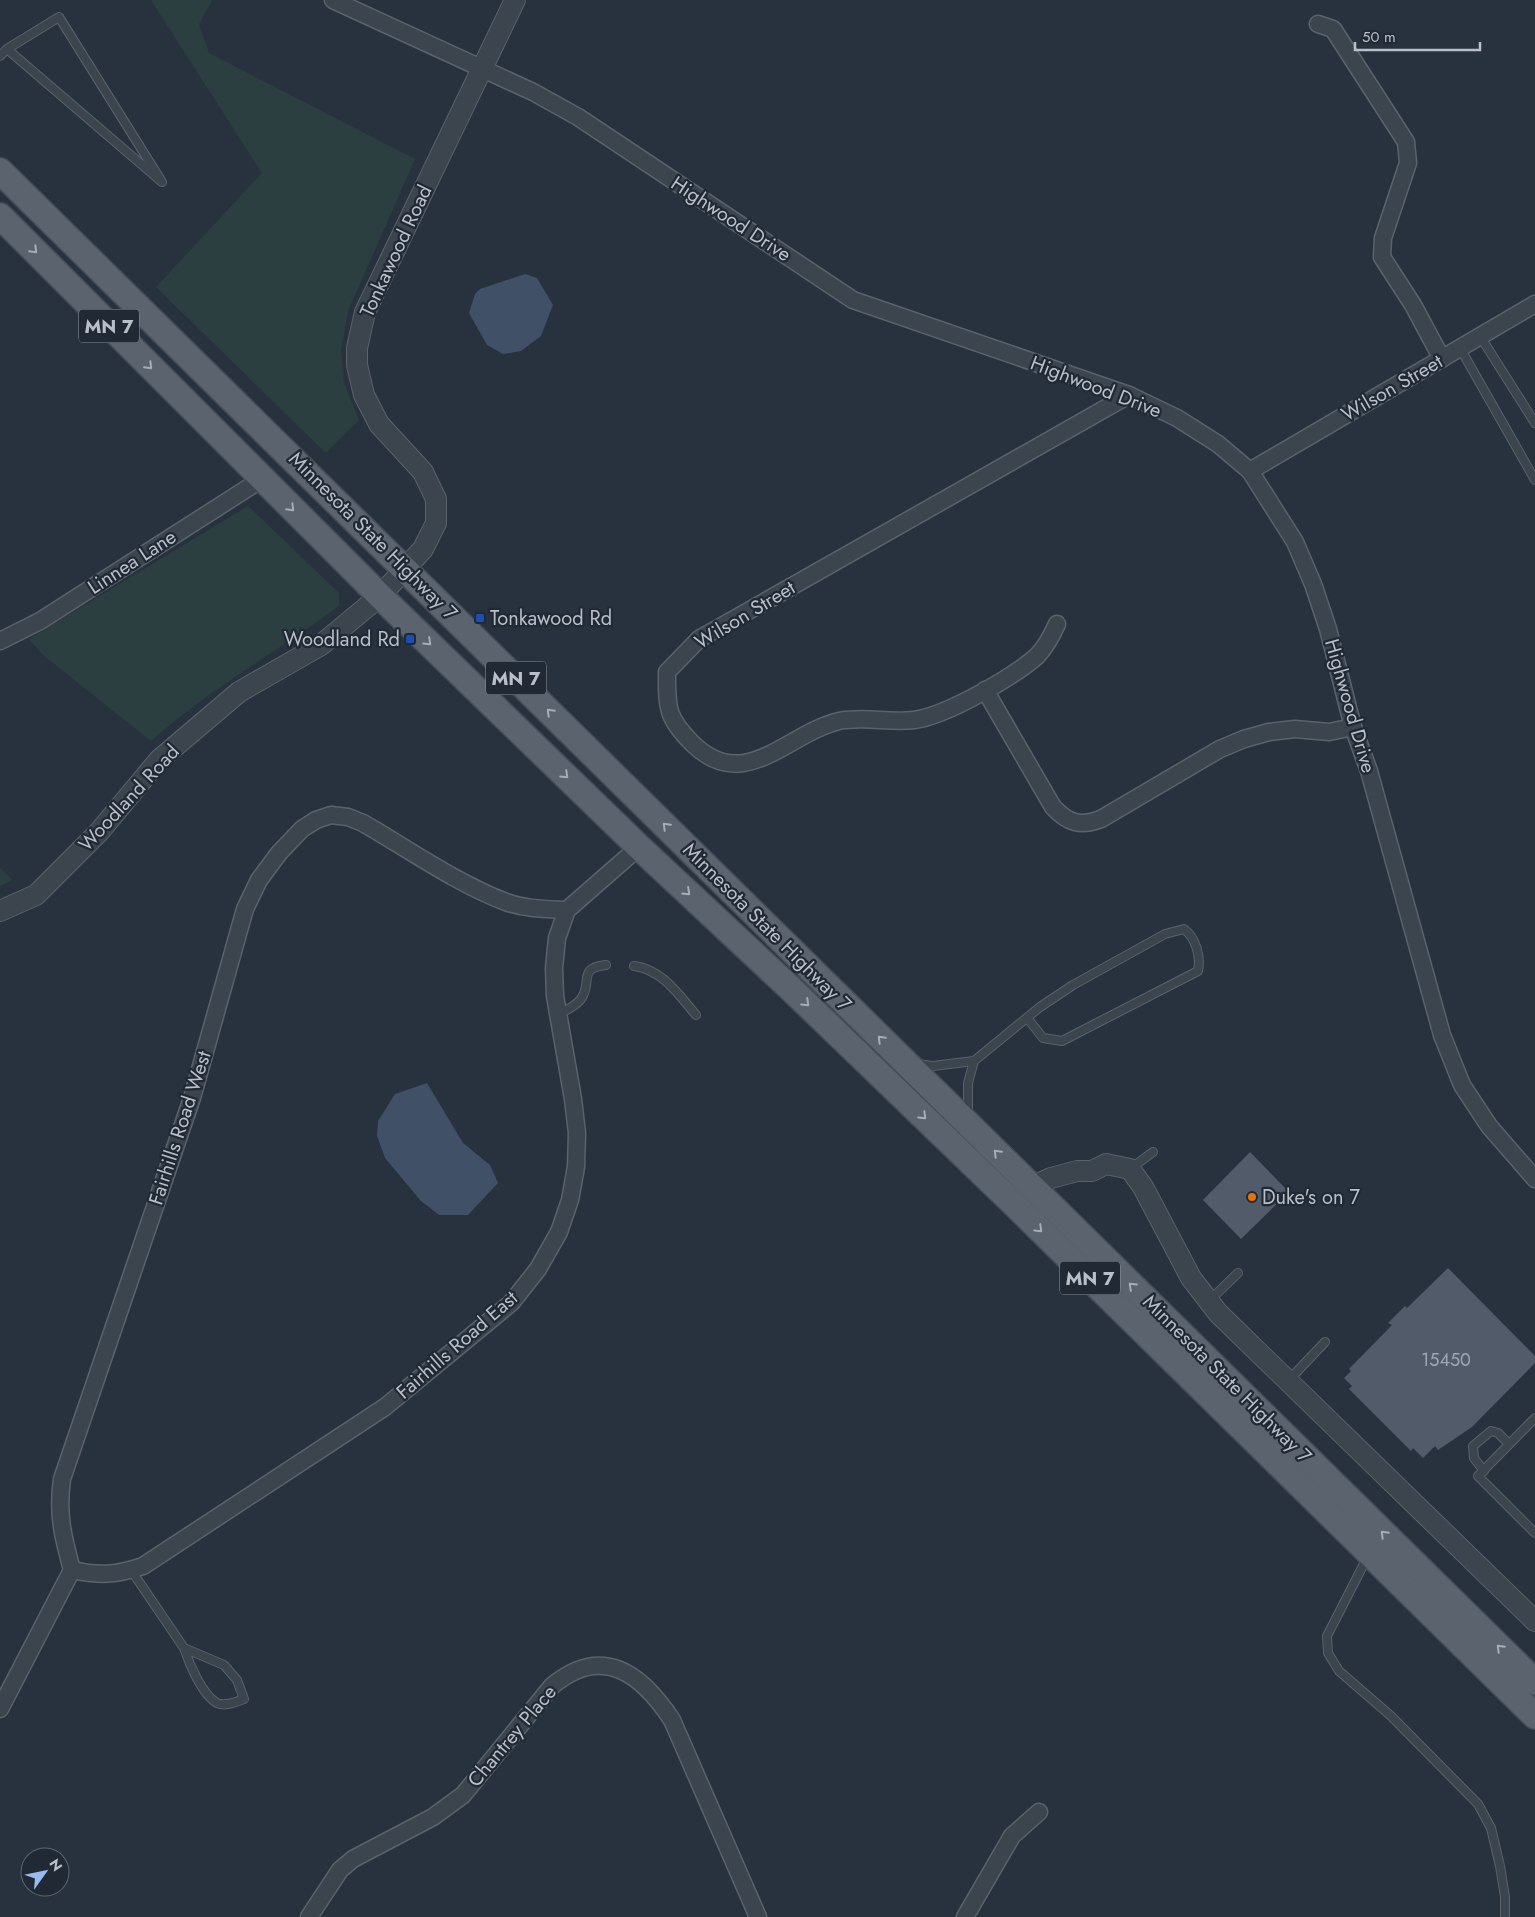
<svg xmlns="http://www.w3.org/2000/svg" width="1535" height="1917" font-family="Jost,sans-serif">
  <style>
    .green { fill: #2b3f40 }
    .water { fill: #405066 }
    .building { fill: #525b69 }
    .lines { fill: none; stroke-linecap: round; stroke-linejoin: round }
    .service-casing { stroke: #5a626c; stroke-width: 10 }
    .minor-casing { stroke: #5a626c; stroke-width: 19 }
    .tertiary-casing { stroke: #5a626c; stroke-width: 22 }
    .primary-casing { stroke: #454d58; stroke-width: 28 }
    .service { stroke: #3c444e; stroke-width: 8 }
    .minor { stroke: #3c444e; stroke-width: 16 }
    .tertiary { stroke: #3c444e; stroke-width: 20 }
    .primary { stroke: #5a636e; stroke-width: 25 }
    .oneway { stroke: #a5adb7 }
    .transit-dot { fill: #1a4fb4; stroke: #212934; stroke-width: 2 }
    .food-dot { fill: #e8710a; stroke: #212934; stroke-width: 2 }
    .labels { text-anchor: middle; dominant-baseline: central; stroke-width: 4.5; stroke-linejoin: round; paint-order: stroke }
    .number-label { font-size: 18px; fill: #9ea6b1 }
    .shield { fill: #212934; stroke: #8b929c; stroke-width: 1 }
    .shield-label { font-size: 19px; font-weight: bold; fill: #b8bfc9 }
    .street-label { font-size: 20px; fill: #b8bfc9; stroke: #212934 }
    .poi-label { font-size: 20px; fill: #b8bfc9; stroke: #212934; text-anchor: start }
  </style>
  <rect width="100%" height="100%" fill="#28323e"/>
  <g class="green">
    <polygon points="151,0 212,0 199,24 209,53 415,159 348,311 341,351 344,383 359,420 326,453 156,287 262,173"/>
    <path d="M248,506L339,593V606C277,652 209,689 151,741L43,655L29,639Z"/>
    <polygon points="0,867 12,880 0,886"/>
  </g>
  <g class="water">
    <polygon points="525,274 537,278 553,305 541,336 521,351 503,354 487,345 469,313 475,294 480,289"/>
    <polygon points="427,1083 463,1143 490,1165 498,1183 468,1215 439,1215 421,1201 385,1158 377,1136 378,1121 395,1094"/>
  </g>
  <g class="building">
    <polygon points="1250,1152 1289,1192 1241,1239 1203,1200"/>
    <polygon points="1448,1268 1535,1356 1535,1363 1472,1427 1438,1450 1435,1446 1423,1458 1413,1448 1411,1451 1349,1389 1352,1386 1344,1378 1351,1371 1349,1369 1392,1325 1388,1323 1405,1306 1407,1308"/>
  </g>
  <g class="lines">
    <g class="service-casing">
      <g id="service">
        <polyline points="0,56 7,49 59,17 162,182 7,49"/>
        <polyline points="1480,336 1535,423"/>
        <polyline points="1460,348 1535,480"/>
        <path d="M634,966C663,970 678,994 696,1015"/>
        <path d="M558,1015C566,1010 576,1006 581,999C593,982 577,968 606,965"/>
        <path d="M916,1064L933,1066L974,1061L1040,1007L1073,985L1165,934L1184,929C1196,938 1201,957 1198,971L1062,1041L1043,1038L1028,1019"/>
        <polyline points="968,1116 968,1083 974,1061"/>
        <polyline points="1130,1169 1153,1152"/>
        <polyline points="1209,1301 1238,1273"/>
        <polyline points="1288,1381 1325,1342"/>
        <polyline points="1535,1418 1478,1476 1535,1533"/>
        <polyline points="1484,1471 1474,1458 1473,1446 1491,1431 1498,1433 1509,1444"/>
        <polyline points="1368,1556 1327,1636 1328,1653 1339,1671 1391,1716 1478,1804 1491,1828 1500,1866 1505,1897 1505,1917"/>
        <path d="M131,1570L184,1648L224,1665L237,1680L244,1699C236,1702 225,1707 217,1703C202,1695 189,1663 184,1648"/>
      </g>
    </g>
    <g class="minor-casing">
      <g id="minor">
        <polyline points="333,0 533,92 578,117 853,300 1129,395 1177,418 1218,444 1250,471 1295,542 1313,584 1328,629 1353,727 1369,771 1442,1035 1462,1085 1489,1126 1535,1179"/>
        <polyline points="1318,24 1333,29 1406,142 1408,163 1383,238 1382,257 1413,305 1442,359"/>
        <polyline points="1250,471 1535,304"/>
        <path d="M1057,624C1052,635 1046,647 1037,656C1013,677 946,716 914,720C889,723 864,716 839,721C786,734 744,795 692,743C666,717 667,707 667,672L699,639L1129,395"/>
        <polyline points="0,641 40,621 262,479"/>
        <path d="M985,690L1053,807C1068,823 1080,827 1101,819L1220,749L1244,739L1269,732L1295,729L1329,732L1353,727"/>
        <path d="M72,1570C100,1576 116,1575 143,1566L385,1407L511,1303L538,1269L559,1232L570,1200L576,1167L577,1133L573,1099L555,996L554,968L557,938L567,910L639,847"/>
        <path d="M0,1709L72,1570C63,1537 57,1514 62,1479L192,1098L245,909L259,880L279,853L302,829L316,820L331,815L348,817L363,823C408,849 458,884 506,902C525,909 547,909 567,910"/>
        <path d="M309,1917L340,1870L353,1859L433,1817L463,1795L552,1686C602,1644 641,1673 672,1720L758,1917"/>
        <polyline points="965,1917 1012,1836 1039,1812"/>
      </g>
    </g>
    <g class="tertiary-casing">
      <g id="tertiary">
        <polyline points="0,911 36,895 99,832 159,760 239,692 321,645 380,596 423,549 436,523 436,499 423,472 379,424 364,395 357,365 357,348 365,312 515,0"/>
        <polyline points="1032,1187 1051,1178 1077,1171 1092,1171 1106,1164 1130,1169 1143,1187 1191,1278 1218,1313 1535,1621"/>
      </g>
    </g>
    <g class="primary-casing">
      <g id="primary">
        <polyline points="0,171 1535,1682"/>
        <polyline points="0,216 380,596 639,847 790,988 1014,1204 1535,1716"/>
      </g>
    </g>
    <use href="#service" class="service"/>
    <use href="#minor" class="minor"/>
    <use href="#tertiary" class="tertiary"/>
    <use href="#primary" class="primary"/>
  </g>
  <defs><path id="oneway-chevron" d="M-2-3.5L2.5 0L-2 3.5" fill="none" stroke-width="1.6" stroke-linecap="round" stroke-linejoin="round" transform="scale(1.25)"/></defs>
  <g class="oneway">
    <use href="#oneway-chevron" transform="translate(34 250) rotate(45)"/>
    <use href="#oneway-chevron" transform="translate(149 366) rotate(45)"/>
    <use href="#oneway-chevron" transform="translate(291 508) rotate(45)"/>
    <use href="#oneway-chevron" transform="translate(428 642) rotate(44)"/>
    <use href="#oneway-chevron" transform="translate(550 712) rotate(-135)"/>
    <use href="#oneway-chevron" transform="translate(565 775) rotate(44)"/>
    <use href="#oneway-chevron" transform="translate(666 826) rotate(-135)"/>
    <use href="#oneway-chevron" transform="translate(687 892) rotate(43)"/>
    <use href="#oneway-chevron" transform="translate(806 1003) rotate(44)"/>
    <use href="#oneway-chevron" transform="translate(881 1039) rotate(-135)"/>
    <use href="#oneway-chevron" transform="translate(923 1116) rotate(44)"/>
    <use href="#oneway-chevron" transform="translate(997 1153) rotate(-135)"/>
    <use href="#oneway-chevron" transform="translate(1039 1229) rotate(44)"/>
    <use href="#oneway-chevron" transform="translate(1132 1286) rotate(-136)"/>
    <use href="#oneway-chevron" transform="translate(1384 1534) rotate(-135)"/>
    <use href="#oneway-chevron" transform="translate(1500 1648) rotate(-135)"/>
  </g>
  <g class="transit-dot">
    <rect x="475" y="613" width="10" height="10" rx="2.5"/>
    <rect x="405" y="634" width="10" height="10" rx="2.5"/>
  </g>
  <circle class="food-dot" cx="1252" cy="1197" r="5"/>
  <g class="labels">
    <g class="number-label">
      <text x="1446" y="1360">15450</text>
    </g>
    <g class="shield">
      <rect x="79" y="309.5" width="60" height="33" rx="4"/>
      <rect x="486" y="661.5" width="60" height="33" rx="4"/>
      <rect x="1060" y="1261.5" width="60" height="33" rx="4"/>
    </g>
    <g class="shield-label">
      <text x="109" y="326">MN 7</text>
      <text x="516" y="678">MN 7</text>
      <text x="1090" y="1278">MN 7</text>
    </g>
    <g class="street-label">
      <text transform="translate(731 219) rotate(33)">Highwood Drive</text>
      <text transform="translate(396 251) rotate(-65)">Tonkawood Road</text>
      <text transform="translate(1096 387) rotate(21)">Highwood Drive</text>
      <text transform="translate(1392 388) rotate(-30)">Wilson Street</text>
      <text transform="translate(373 536) rotate(45)">Minnesota State Highway 7</text>
      <text transform="translate(132 562) rotate(-33)">Linnea Lane</text>
      <text transform="translate(745 615) rotate(-31)">Wilson Street</text>
      <text transform="translate(1350 706) rotate(74)">Highwood Drive</text>
      <text transform="translate(129 798) rotate(-47)">Woodland Road</text>
      <text transform="translate(767 927) rotate(45)">Minnesota State Highway 7</text>
      <text transform="translate(180 1128) rotate(-72)">Fairhills Road West</text>
      <text transform="translate(457 1345) rotate(-41)">Fairhills Road East</text>
      <text transform="translate(1227 1379) rotate(45)">Minnesota State Highway 7</text>
      <text transform="translate(512 1736) rotate(-50)">Chantrey Place</text>
    </g>
    <g class="poi-label">
      <text x="490" y="618">Tonkawood Rd</text>
      <text x="400" y="639" text-anchor="end">Woodland Rd</text>
      <text x="1262" y="1197">Duke's on 7</text>
    </g>
  </g>
  <g transform="translate(45 1872) rotate(57)"><circle r="24" fill="#212934" stroke="#5d6570"/>
  <path d="M0-4L9 19L0 12L-9 19Z" fill="#98bbef"/>
  <text y="-8" font-size="14" font-weight="bold" text-anchor="middle" fill="#b8bfc9">N</text>
  </g>
  <path d="M1355 42v8h125v-8" fill="none" stroke="#b8bfc9" stroke-width="2.5"/>
  <text x="1362" y="42" font-size="15" fill="#b8bfc9" stroke="#212934" stroke-width="4" paint-order="stroke">50 m</text>
</svg>
